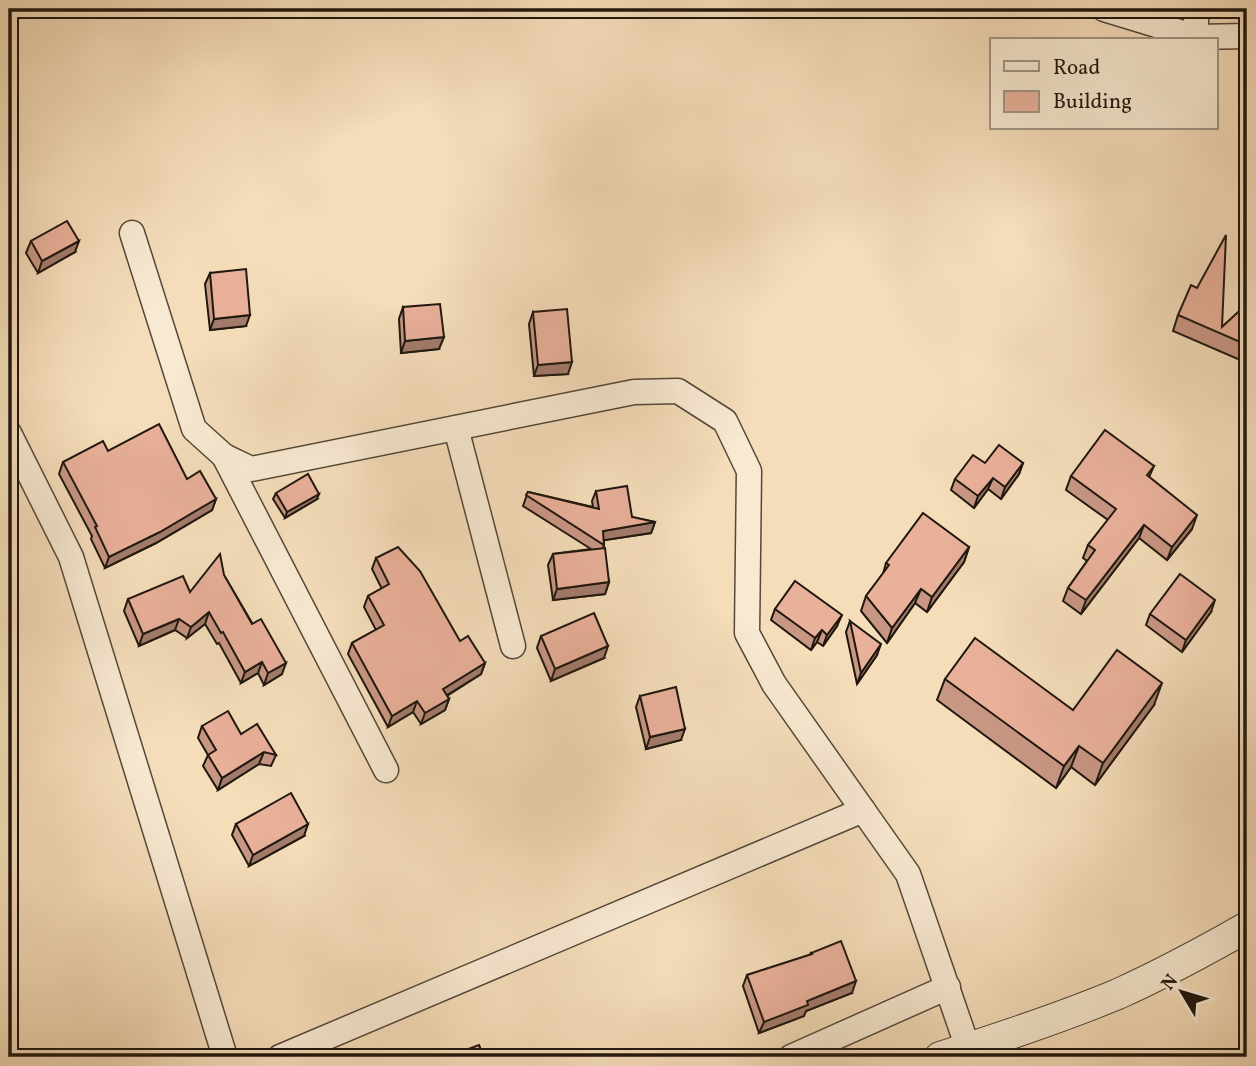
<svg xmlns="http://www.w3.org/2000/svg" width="1256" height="1066" font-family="Vollkorn,serif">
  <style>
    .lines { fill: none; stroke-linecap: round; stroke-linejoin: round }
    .minor-casing { stroke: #544839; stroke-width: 27 }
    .tertiary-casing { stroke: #544839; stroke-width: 32 }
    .minor { stroke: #f8e9d2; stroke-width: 24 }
    .tertiary { stroke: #f8e9d2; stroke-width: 30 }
    .wall { fill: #c89784; stroke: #1f170e; stroke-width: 2 }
    .shaded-wall { fill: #a37b6c; stroke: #1f170e; stroke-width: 2 }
    .building { fill: #e9b09a; stroke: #1f170e; stroke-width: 2 }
  </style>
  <rect width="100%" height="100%" fill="#f5ddba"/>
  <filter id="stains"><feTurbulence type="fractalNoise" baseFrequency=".00286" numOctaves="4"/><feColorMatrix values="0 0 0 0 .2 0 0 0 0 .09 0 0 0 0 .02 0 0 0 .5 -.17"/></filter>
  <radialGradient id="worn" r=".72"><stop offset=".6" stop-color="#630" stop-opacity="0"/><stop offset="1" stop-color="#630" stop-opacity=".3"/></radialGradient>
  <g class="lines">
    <g class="minor-casing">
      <g id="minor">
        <polyline points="1104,9 1196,37 1247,36"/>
        <polyline points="1196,9 1196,37"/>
        <polyline points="132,233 194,429 224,456 251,469 634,392 678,391 725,421 749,471 747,633 774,684 908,874 971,1057"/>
        <polyline points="456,428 513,646"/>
        <polyline points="9,433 71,557 225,1057"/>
        <polyline points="224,456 386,770"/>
        <polyline points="280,1057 863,810"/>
        <polyline points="791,1057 948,987"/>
      </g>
    </g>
    <g class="tertiary-casing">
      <path id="tertiary" d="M940,1057C1000,1038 1060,1018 1118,994C1162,974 1205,951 1247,927"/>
    </g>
    <use href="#minor" class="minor"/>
    <use href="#tertiary" class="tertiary"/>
  </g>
  <g class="wall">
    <polygon points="31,241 75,252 38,273 26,253"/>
    <polygon points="210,273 246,326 210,330 205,284"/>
    <polygon points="1247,304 1247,363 1173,331 1178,315 1222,327"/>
    <polygon points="403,307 439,349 401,353 399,319"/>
    <polygon points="533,312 568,374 534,376 529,324"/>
    <polygon points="108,451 187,479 216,499 212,510 156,543 105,568 91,539 92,536 59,474 63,462"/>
    <polygon points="985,463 1023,463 1019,474 1001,499 988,489 974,508 951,490 955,479"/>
    <polygon points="1154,466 1149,477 1192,529 1167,560 1139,538 1081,614 1063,601 1068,588 1087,561 1083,558 1088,545 1108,520 1066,490 1071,476"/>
    <polygon points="596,491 632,517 655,522 651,533 604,540 604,545 603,548 609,582 605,594 553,600 548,565 553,554 591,549 523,506 528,492 593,507 592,501"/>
    <polygon points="276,493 317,499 285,518 273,499"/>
    <polygon points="969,547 964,562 927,612 915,603 887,643 861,611 866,596 883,574 886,563"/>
    <polygon points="376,558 460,641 485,663 481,674 447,696 449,699 445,710 421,724 413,712 388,727 348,654 352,643 376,630 364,607 368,596 382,589 372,569"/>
    <polygon points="224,575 282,674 264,685 258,673 241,683 219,643 217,644 205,624 187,638 175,630 139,646 124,611 128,599 190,592"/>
    <polygon points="775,609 837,626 823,646 817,642 811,650 771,620"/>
    <polygon points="1211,612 1182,652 1146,625 1150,614"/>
    <polygon points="850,621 877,655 857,684 846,632"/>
    <polygon points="541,636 604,658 551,681 537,648"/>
    <polygon points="945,679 1073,710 1154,705 1095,785 1071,767 1056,788 937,700"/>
    <polygon points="640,696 681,740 646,749 636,707"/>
    <polygon points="202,726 241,734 276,755 271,766 259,764 218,790 203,766 208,755 198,738"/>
    <polygon points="236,824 304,836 249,866 232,835"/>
    <polygon points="811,953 852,993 806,1011 804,1016 759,1033 743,986 747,975 810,955"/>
  </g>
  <g class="shaded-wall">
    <polygon points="79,241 75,252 38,273 42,261"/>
    <polygon points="250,315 246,326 210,330 214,319"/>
    <polygon points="444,337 439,349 401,353 405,341"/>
    <polygon points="572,362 568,374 534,376 538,365"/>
    <polygon points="1023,463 1019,474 1001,499 1005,487"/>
    <polygon points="993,478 988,489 974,508 978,496"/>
    <polygon points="319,494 317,499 285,518 287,512"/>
    <polygon points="216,499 212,510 156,543 105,568 109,557"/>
    <polygon points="1197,515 1192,529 1167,560 1172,547"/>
    <polygon points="655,522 651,533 599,541 603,531"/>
    <polygon points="1144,525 1139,538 1081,614 1086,600"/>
    <polygon points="969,547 964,562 927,612 932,597"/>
    <polygon points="609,582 605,594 553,600 557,589"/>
    <polygon points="921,589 915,603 887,643 892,628"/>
    <polygon points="1215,600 1211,612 1182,652 1186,640"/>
    <polygon points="209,612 205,624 187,638 191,627"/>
    <polygon points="842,615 837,626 823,646 827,635"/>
    <polygon points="179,619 175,630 139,646 143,634"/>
    <polygon points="822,630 817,642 811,650 815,638"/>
    <polygon points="881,644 877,655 857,684 861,673"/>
    <polygon points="608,646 604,658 551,681 555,669"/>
    <polygon points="262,662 258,673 241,683 245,672"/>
    <polygon points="286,663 282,674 264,685 268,673"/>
    <polygon points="485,663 481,674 439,700 443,689"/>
    <polygon points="1162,683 1154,705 1095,785 1103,763"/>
    <polygon points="449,699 445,710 421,724 425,713"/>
    <polygon points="417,701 413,712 388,727 392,716"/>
    <polygon points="685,729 681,740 646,749 650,737"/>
    <polygon points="1079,746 1071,767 1056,788 1064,766"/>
    <polygon points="264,752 259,764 218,790 222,778"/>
    <polygon points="308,824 304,836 249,866 253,855"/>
    <polygon points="856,981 852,993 806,1011 804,1016 759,1033 764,1022 807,1001"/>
  </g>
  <g class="building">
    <polygon points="67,221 79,241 42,261 31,241"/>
    <polygon points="1226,235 1222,327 1247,304 1247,345 1178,315 1191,285 1197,288"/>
    <polygon points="246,269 250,315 214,319 210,273"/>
    <polygon points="440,304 444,337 405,341 403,307"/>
    <polygon points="567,309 572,362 538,365 533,312"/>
    <polygon points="159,424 187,479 200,471 216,499 160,532 109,557 95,527 97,526 63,462 103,441 108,451"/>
    <polygon points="1105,430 1154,466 1147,475 1197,515 1172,547 1144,525 1086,600 1068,588 1095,550 1088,545 1116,509 1071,476"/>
    <polygon points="999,445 1023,463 1005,487 993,478 978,496 955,479 973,455 985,463"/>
    <polygon points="308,474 319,494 287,512 276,493"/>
    <polygon points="627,486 632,517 655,522 603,531 604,545 526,495 528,492 599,509 596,491"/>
    <polygon points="923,513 969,547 932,597 921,589 892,628 866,596 889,565 886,563"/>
    <polygon points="398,547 420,571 460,641 468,636 485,663 443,689 449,699 425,713 417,701 392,716 352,643 384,625 368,596 389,584 376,558"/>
    <polygon points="605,548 609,582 557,589 553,554"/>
    <polygon points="220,554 224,575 252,624 261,619 286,663 268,673 262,662 245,672 223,632 221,633 209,612 191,627 179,619 143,634 128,599 183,576 190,592"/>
    <polygon points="1180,574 1215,600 1186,640 1150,614"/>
    <polygon points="795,581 842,615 827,635 822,630 815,638 775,609"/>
    <polygon points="594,613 608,646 555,669 541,636"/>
    <polygon points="850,621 881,644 861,673"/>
    <polygon points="975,638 1073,710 1117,650 1162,683 1103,763 1079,746 1064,766 945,679"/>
    <polygon points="676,687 685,729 650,737 640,696"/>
    <polygon points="228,711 241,734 257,724 276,755 264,752 222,778 208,755 216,750 202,726"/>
    <polygon points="291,793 308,824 253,855 236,824"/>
    <polygon points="841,941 856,981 807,1001 808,1005 764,1022 747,975 812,954 811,953"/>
    <polygon points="479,1045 484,1057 447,1057"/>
  </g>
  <rect width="1256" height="1066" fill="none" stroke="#f5ddba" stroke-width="35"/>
  <rect x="10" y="10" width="1235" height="1045" fill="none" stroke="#1f170e" stroke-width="3.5"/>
  <rect x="18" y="18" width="1221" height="1031" fill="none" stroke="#1f170e" stroke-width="2"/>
  <rect x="990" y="38" width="228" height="91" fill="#f8e9d2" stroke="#a19584" stroke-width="2"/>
  <rect x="1004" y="61" width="35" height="10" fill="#f8e9d2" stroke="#a19584" stroke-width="2"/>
  <text x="1053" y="74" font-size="21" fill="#1f170e">Road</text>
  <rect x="1004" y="91" width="35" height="21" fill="#e9b09a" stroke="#a19584" stroke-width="2"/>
  <text x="1053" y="108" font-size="21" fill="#1f170e">Building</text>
  <g transform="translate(1182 992) rotate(308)" stroke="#f8e9d2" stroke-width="5" paint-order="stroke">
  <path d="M0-5L12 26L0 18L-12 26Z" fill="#1f170e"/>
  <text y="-10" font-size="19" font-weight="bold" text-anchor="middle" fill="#1f170e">N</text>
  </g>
  <rect width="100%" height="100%" filter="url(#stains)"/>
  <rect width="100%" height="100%" fill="url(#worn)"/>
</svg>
